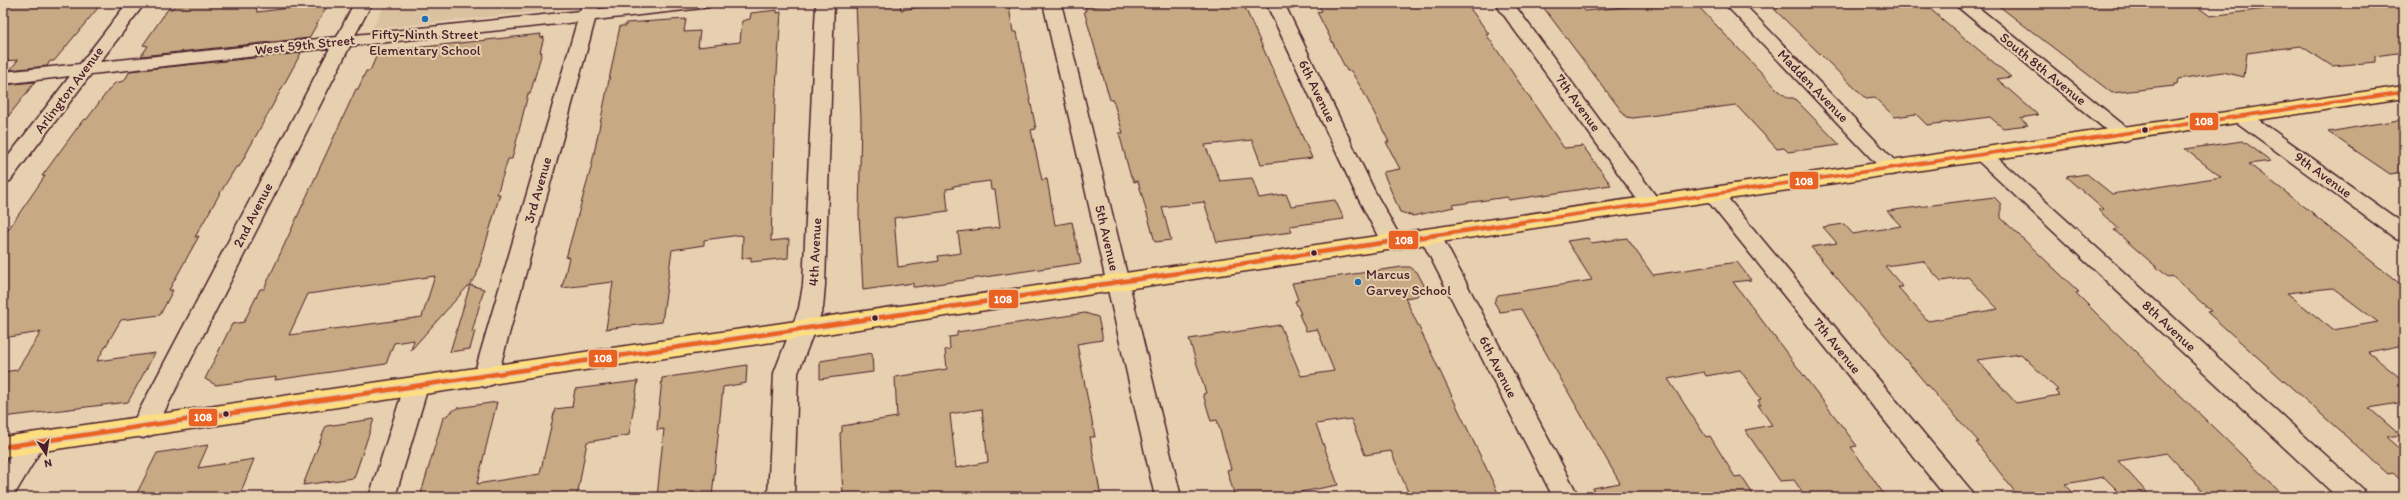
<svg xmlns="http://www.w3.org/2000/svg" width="2407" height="500" font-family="Itim,sans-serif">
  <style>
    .built { fill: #dac1a0 }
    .building { fill: #c7a983; stroke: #4a1f2b; fill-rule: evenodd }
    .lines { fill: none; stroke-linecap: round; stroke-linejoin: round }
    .minor-casing { stroke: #4a1f2b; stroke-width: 3 }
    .tertiary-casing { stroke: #4a1f2b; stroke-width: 3 }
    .primary-casing { stroke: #4a1f2b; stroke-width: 3 }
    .minor { fill: #e7d0b0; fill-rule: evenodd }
    .tertiary { fill: #e7d0b0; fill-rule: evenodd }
    .primary { fill: #fedf80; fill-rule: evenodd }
    .bus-1-far1-casing { stroke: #e7d0b0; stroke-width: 6 }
    .bus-1-casing { stroke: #e7d0b0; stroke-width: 8 }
    .bus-1-far1 { stroke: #ea6222; stroke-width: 3.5 }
    .bus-1 { stroke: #ea6222; stroke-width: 4.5 }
    .poi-dot { fill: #1f6fb2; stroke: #e7d0b0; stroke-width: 1.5 }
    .bus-dot { fill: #4a1f2b; stroke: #e7d0b0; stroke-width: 1.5 }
    .labels { text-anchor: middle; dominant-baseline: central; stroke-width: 4; stroke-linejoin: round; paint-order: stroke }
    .poi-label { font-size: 14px; fill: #4a1f2b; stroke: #e7d0b0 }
    .street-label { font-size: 14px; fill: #4a1f2b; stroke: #e7d0b0 }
    .line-badge { stroke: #e7d0b0; stroke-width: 1.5 }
    .badge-label { font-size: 11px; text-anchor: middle; font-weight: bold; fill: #fff }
  </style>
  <rect width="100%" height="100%" fill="#e7d0b0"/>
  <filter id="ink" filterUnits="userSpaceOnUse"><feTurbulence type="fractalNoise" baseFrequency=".025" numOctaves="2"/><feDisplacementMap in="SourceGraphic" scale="8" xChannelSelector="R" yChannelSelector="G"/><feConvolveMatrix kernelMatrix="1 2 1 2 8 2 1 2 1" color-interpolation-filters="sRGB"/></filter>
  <g filter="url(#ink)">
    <polygon class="built" points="386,3 573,3 571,8 372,29"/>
    <g class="building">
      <polygon points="27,3 102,3 54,61 50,61 47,66 10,70 18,60 3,61 3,6"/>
      <polygon points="177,3 256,3 257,12 298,7 301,3 329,3 309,38 141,56 148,46 143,45 168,9 172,9"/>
      <path d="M856,3H900L901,10L947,3H1004L1009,7L1013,32H1017L1029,94L1036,129L1031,130L1042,180L1047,179L1055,225L1072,222L1081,263L916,287H913V283L863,290L859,214L861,120ZM990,181L991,190H995L1000,227L958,232L961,253L938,256L939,261L898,267L894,218L948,211L946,189L954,188L953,186Z"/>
      <polygon points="1121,3 1243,3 1312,158 1261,164 1252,140 1205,145 1220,181 1252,178 1259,198 1286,194 1291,206 1335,200 1344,219 1290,226 1292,232 1217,242 1204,202 1162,207 1171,240 1155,242 1138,181 1134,182 1130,174 1119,133 1123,133 1113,100 1110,100 1084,11 1086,11 1085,7"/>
      <polygon points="1317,3 1341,3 1342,6 1370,3 1466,3 1489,34 1486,34 1564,148 1583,146 1611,185 1509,200 1507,197 1452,205 1454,207 1413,216 1400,212 1383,172 1400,169 1386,142 1389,142 1363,91 1351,71 1347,71 1317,12 1322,11"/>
      <polygon points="1540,3 1579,3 1585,11 1644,5 1646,7 1695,3 1778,90 1788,98 1794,98 1840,145 1788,152 1784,148 1777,149 1736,105 1633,118 1626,117"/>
      <polygon points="1771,3 1923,3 2011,77 1997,79 2038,115 2020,118 2028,125 2003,128 1990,117 1927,125 1916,114 1895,117 1875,98 1866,99 1774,9 1778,9"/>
      <polygon points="1995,3 2192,3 2210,16 2312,3 2404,3 2404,52 2375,56 2375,62 2332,66 2301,46 2247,53 2244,77 2223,72 2178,79 2177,84 2174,84 2174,86 2112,93"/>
      <polygon points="777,10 777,13 781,12 775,103 771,241 789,239 788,258 751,262 751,257 742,259 743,236 740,235 704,240 704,245 672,250 662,322 606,329 613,282 562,288 569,257 566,258 591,168 620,26 626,26 626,23 686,19 684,32 700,31 698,47 740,42 742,21 750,19 751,13"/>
      <path d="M541,34L540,38L544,37L540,52H542L530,94H528L512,159H508L497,194H500L476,277L411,350L414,340L394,343L386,364L275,380L276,377L216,385L205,379L232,324L244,322L260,289H264L356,89H358L366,71H370L378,52ZM435,276L422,317L289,335L308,294Z"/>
      <polygon points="301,53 239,167 236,167 219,195 195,237 199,236 169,290 173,290 160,315 121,320 97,361 155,353 128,402 3,417 3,372 17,370 41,332 3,338 3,237 45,176 42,176 83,120 87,119 110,88 115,83 124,81 130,71"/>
      <polygon points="35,82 25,95 3,123 3,85"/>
      <polygon points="2404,119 2404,172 2390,174 2328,132"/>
      <path d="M2243,141L2271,161L2249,164L2314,214H2312L2404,287V345L2368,352L2404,381V402L2369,408L2400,435L2386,437L2404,453V483L2393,473L2388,474L2207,312L2211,311L2172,276L2168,277L2114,230L2119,229L2098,210L2103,209L2066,177L2087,174L2112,194L2221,177L2185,149ZM2333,288L2378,322L2333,330L2287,293Z"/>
      <path d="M1994,197L2001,204V218L2079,292L2076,293L2099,316L2285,497H2225L2222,494L2208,497L2167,453L2118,461L2151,497H2128L2122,492H2119L2104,477L2065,484L2077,497H2019L1976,442H1979L1927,385L1811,247L1837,243L1823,227L1844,224L1853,234L1901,226L1887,211ZM1923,261L1941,281L1968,277L1998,309L1928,321L1898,287H1903L1885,266ZM2021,354L2058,390L2055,391L2059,395L2016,403L1977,360Z"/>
      <polygon points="1588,238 1591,243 1627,238 1653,275 1737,262 1751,280 1733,282 1857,446 1851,447 1886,497 1806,497 1794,480 1780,481 1745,430 1772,425 1758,405 1761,405 1758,400 1761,399 1740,370 1706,376 1704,372 1668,379 1706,437 1710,436 1735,477 1741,476 1755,497 1594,497 1593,488 1620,483 1521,309 1500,312 1494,302 1498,295 1592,280 1567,241"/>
      <polygon points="1402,267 1410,267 1417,272 1424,285 1417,296 1405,298 1500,497 1410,497 1391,451 1365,455 1351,419 1316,424 1338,485 1301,492 1302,497 1235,497 1227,470 1231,469 1217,420 1211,421 1203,394 1206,393 1189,339 1280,325 1301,376 1334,371 1317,329 1306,331 1299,314 1301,314 1295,301 1298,300 1292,283"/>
      <polygon points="470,285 484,289 472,332 475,331 470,349 450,352"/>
      <path d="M1085,313L1098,317L1102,335V340L1077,344L1095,437H1090L1101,497H843L840,433L842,432V426L897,417L895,377L947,369L945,350L950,349L949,337L957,336V332ZM982,409L988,462L956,468L950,414Z"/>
      <polygon points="872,353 873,372 820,379 820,361"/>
      <polygon points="747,365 746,383 723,387 712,497 657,497 664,429 657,430 662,378"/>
      <polygon points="638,381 629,435 587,442 577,497 420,497 443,418 457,408 497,402 477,484 540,474 555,409 572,407 575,389"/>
      <polygon points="374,419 354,478 303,485 326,426"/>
      <polygon points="208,445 198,468 254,459 239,497 135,497 157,453"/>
    </g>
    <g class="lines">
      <g class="minor-casing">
        <g id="minor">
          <polygon points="127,3 145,3 100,62 337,37 354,3 372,3 355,35 580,11 582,3 600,3 598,9 654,3 712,3 709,7 703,8 595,20 497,378 494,384 485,387 476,384 473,378 577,22 350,46 156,428 152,435 143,438 134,435 130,428 330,48 91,74 10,181 3,183 3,163 70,76 3,84 3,72 80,64"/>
          <polygon points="816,3 834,3 825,285 823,308 798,373 794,497 768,497 774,373 799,308 803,285"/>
          <polygon points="1043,3 1061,3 1181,497 1155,497"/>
          <polygon points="1266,3 1284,3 1375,192 1403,242 1400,247 1392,249 1384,247 1381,242 1355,192"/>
          <polygon points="1495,3 1513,3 1658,199 1662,204 1658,209 1651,211 1644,209"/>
          <polygon points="1724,3 1743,3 1899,165 1902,169 1899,173 1892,175 1885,173"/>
          <polygon points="2242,111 2249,113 2404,224 2404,241 2396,239 2235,121 2232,117 2235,113"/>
          <polygon points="1983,149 1990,151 2363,489 2367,497 2337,497 1976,159 1973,155 1976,151"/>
          <polygon points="1714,188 1721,190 1970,489 1974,497 1946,497 1707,200 1704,195 1707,190"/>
          <polygon points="1431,230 1439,232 1442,237 1579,497 1553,497 1420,237 1423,232"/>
          <polygon points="416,378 425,381 428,387 395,497 369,497 404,387 407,381"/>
        </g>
      </g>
      <g class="tertiary-casing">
        <g id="tertiary">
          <polygon points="1953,3 1973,3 2131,131 2134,135 2131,139 2124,141 2117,139"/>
          <polygon points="32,433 41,436 45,443 13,497 3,497 3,468 23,436"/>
        </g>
      </g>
      <g class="primary-casing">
        <polygon id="primary" points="2404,86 2404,98 3,457 3,437"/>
      </g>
      <use href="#minor" class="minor"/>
      <use href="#tertiary" class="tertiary"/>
      <use href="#primary" class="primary"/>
      <g class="bus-1-far1-casing">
        <polyline id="bus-1-far1" points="1517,223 2404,92"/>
      </g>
      <g class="bus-1-casing">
        <polyline id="bus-1" points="3,447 1524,222"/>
      </g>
      <use href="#bus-1-far1" class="bus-1-far1"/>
      <use href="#bus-1" class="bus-1"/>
    </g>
  </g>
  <g class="poi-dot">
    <circle cx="425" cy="19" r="4"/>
    <circle cx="1358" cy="282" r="4"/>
  </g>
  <g class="bus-dot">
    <circle cx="2145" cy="130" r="3.5"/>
    <circle cx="1314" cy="253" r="3.5"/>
    <circle cx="875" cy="318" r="3.5"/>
    <circle cx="226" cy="414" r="3.5"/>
  </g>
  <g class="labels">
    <g class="poi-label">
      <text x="425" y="34">Fifty-Ninth Street<tspan x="425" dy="16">Elementary School</tspan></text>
      <text x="1366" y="274" text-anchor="start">Marcus<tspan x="1366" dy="16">Garvey School</tspan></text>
    </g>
    <g class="street-label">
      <text transform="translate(305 45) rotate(-6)">West 59th Street</text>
      <text transform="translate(2043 69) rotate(39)">South 8th Avenue</text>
      <text transform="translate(1813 86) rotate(46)">Madden Avenue</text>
      <text transform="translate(69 90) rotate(-53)">Arlington Avenue</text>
      <text transform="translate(1317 91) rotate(64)">6th Avenue</text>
      <text transform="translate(1578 103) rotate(54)">7th Avenue</text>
      <text transform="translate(2323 175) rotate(36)">9th Avenue</text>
      <text transform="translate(538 190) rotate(-74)">3rd Avenue</text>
      <text transform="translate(253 215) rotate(-63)">2nd Avenue</text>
      <text transform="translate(1107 238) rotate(77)">5th Avenue</text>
      <text transform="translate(815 252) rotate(-87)">4th Avenue</text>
      <text transform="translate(2169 326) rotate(43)">8th Avenue</text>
      <text transform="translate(1837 346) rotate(51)">7th Avenue</text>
      <text transform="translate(1498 367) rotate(63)">6th Avenue</text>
    </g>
  </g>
  <g class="line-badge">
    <rect x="2189" y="112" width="30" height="19" rx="4" fill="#ea6222"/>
    <rect x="1789" y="171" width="30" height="19" rx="4" fill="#ea6222"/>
    <rect x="1388" y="230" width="31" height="20" rx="4" fill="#ea6222"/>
    <rect x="988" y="289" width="31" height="20" rx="4" fill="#ea6222"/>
    <rect x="588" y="349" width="30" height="19" rx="4" fill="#ea6222"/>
    <rect x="188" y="408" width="30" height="19" rx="4" fill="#ea6222"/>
  </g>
  <g class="badge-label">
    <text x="2204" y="125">108</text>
    <text x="1804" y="185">108</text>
    <text x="1404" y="244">108</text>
    <text x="1003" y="303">108</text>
    <text x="603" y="362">108</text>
    <text x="203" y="421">108</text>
  </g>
  <rect width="2407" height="500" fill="none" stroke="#e7d0b0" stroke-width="16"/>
  <rect x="8" y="8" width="2391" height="484" fill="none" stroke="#4a1f2b" stroke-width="1.5" filter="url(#ink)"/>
  <g transform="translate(46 454) rotate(168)" stroke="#e7d0b0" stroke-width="3" paint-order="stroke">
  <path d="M0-3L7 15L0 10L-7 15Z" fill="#4a1f2b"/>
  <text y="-6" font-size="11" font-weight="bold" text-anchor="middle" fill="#4a1f2b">N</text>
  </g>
</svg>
